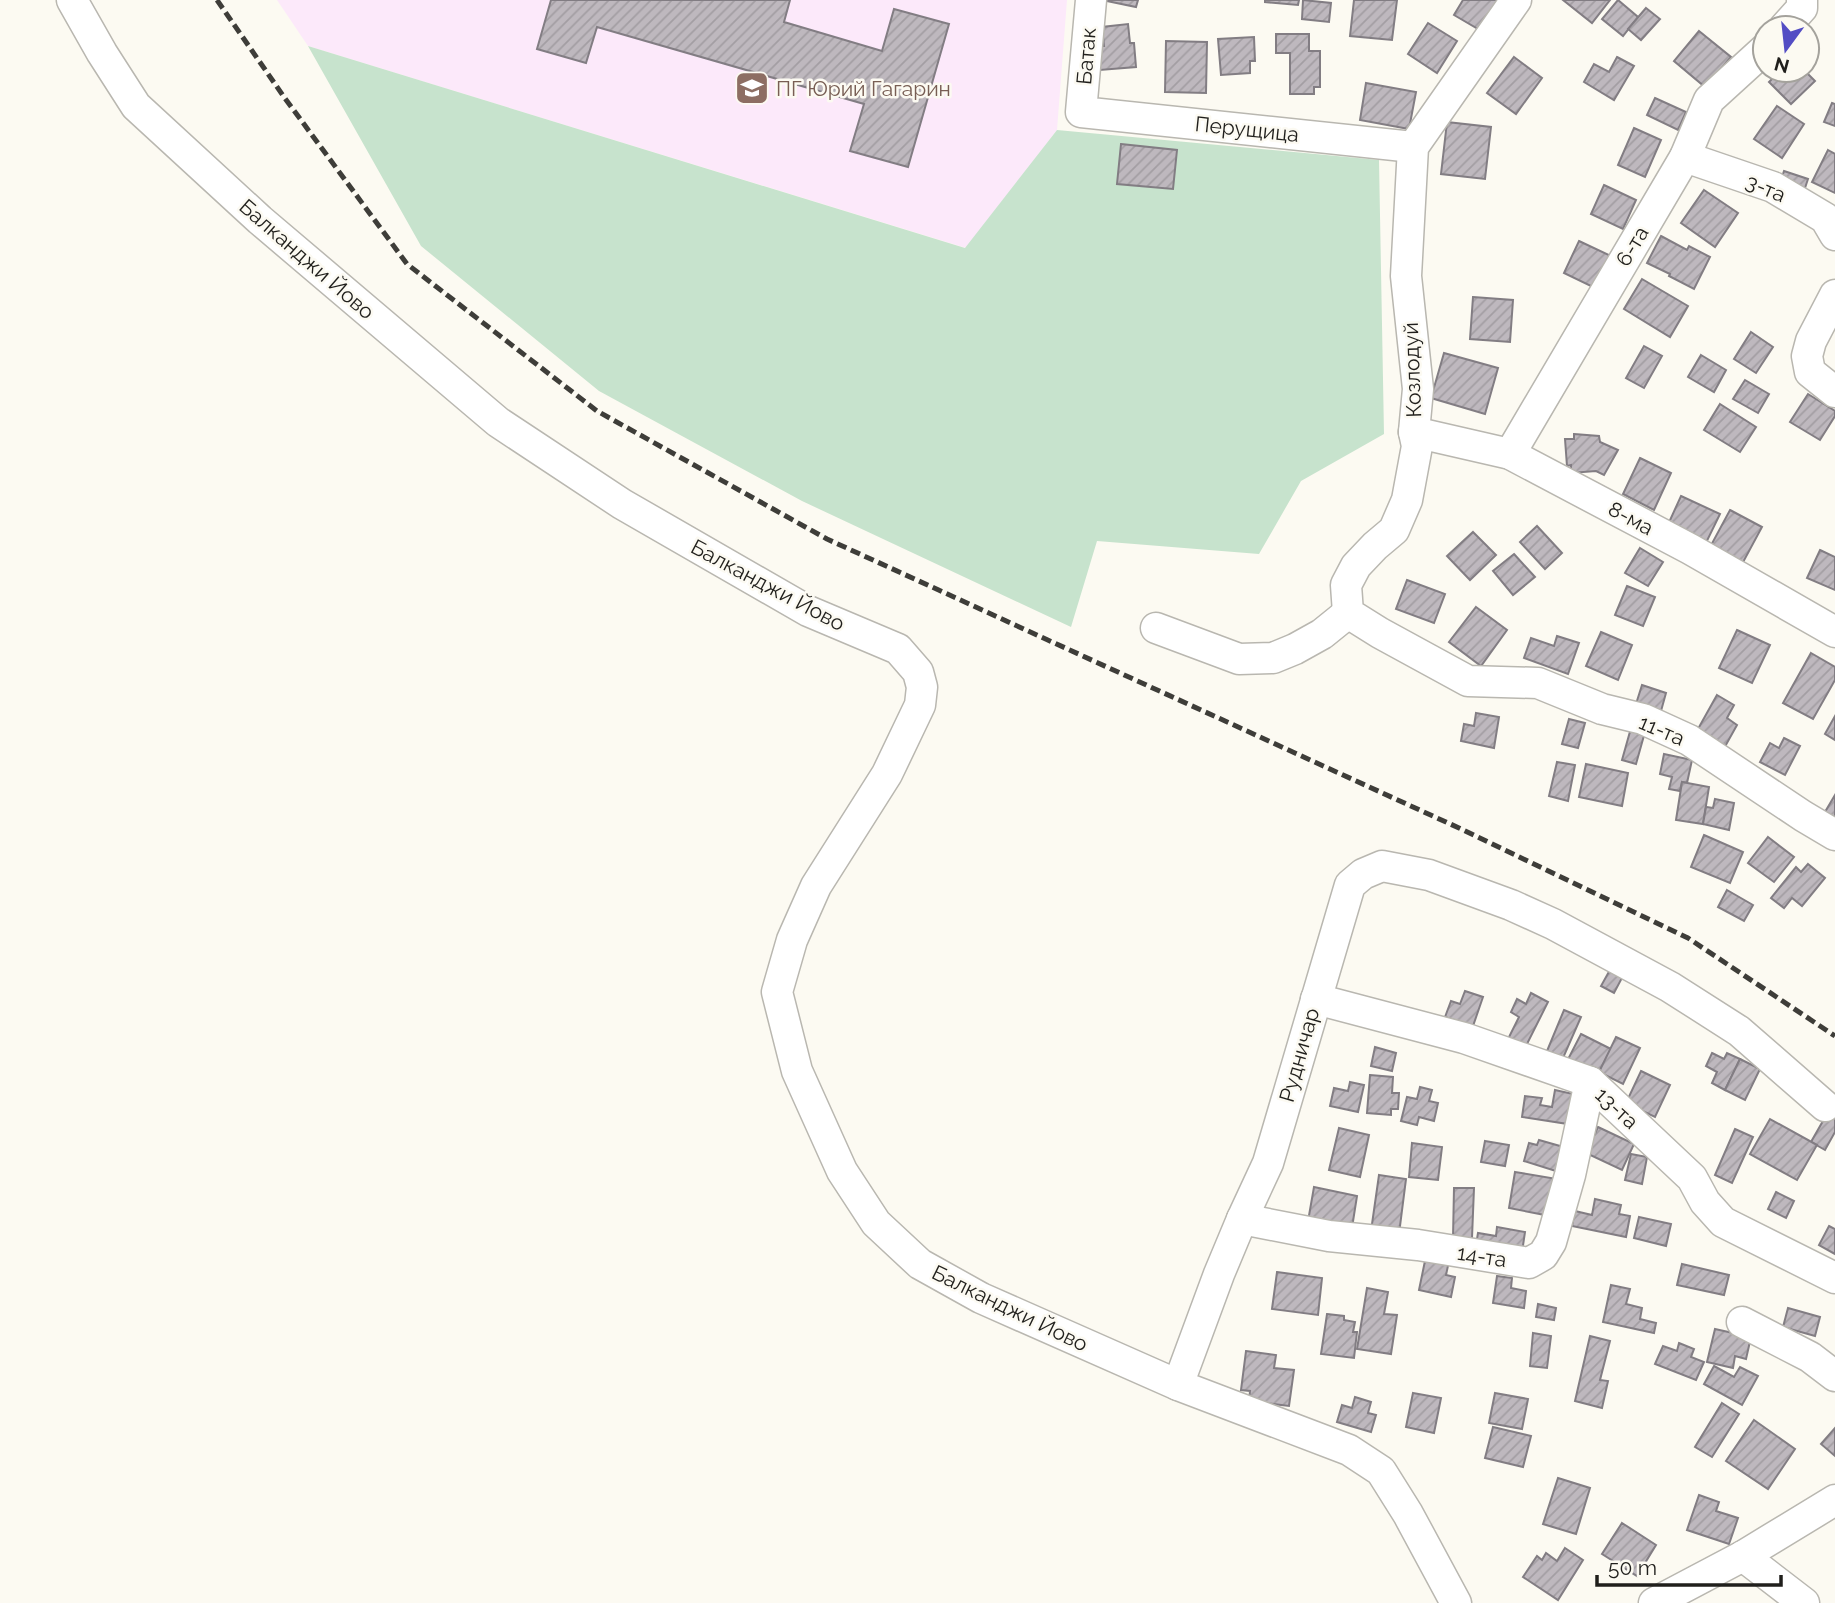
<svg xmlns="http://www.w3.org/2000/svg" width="1835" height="1603" font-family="Raleway,sans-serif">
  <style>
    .education { fill: #fce9fa }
    .green { fill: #c7e3cd }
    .building { fill: url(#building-hatch); stroke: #827d83; stroke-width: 2 }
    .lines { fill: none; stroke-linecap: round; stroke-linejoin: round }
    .minor-casing { stroke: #b9b7b0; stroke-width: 33 }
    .minor { stroke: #fff; stroke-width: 30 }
    .rail { stroke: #3e3d39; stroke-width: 5; stroke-dasharray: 10 5; stroke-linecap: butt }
    .labels { text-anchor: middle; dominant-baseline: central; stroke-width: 5; stroke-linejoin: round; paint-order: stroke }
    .street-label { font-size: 21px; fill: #201f1c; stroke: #fcfaf2 }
    .education-label { font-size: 21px; fill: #785e54; stroke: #fcfaf2; text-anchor: start }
  </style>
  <defs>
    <pattern id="building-hatch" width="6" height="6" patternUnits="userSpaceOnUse" patternTransform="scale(1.75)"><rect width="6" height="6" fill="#beb8be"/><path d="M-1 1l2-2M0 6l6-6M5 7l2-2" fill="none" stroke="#a39ea3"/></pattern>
  </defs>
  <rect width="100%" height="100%" fill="#fcfaf2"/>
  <polygon class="education" points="277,0 1067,0 1057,130 966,248 308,46"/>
  <polygon class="green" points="308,46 965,248 1057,130 1379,160 1384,434 1301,481 1259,554 1097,541 1071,627 802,501 599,391 421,246"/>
  <g class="building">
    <polygon points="551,0 790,0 784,22 882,51 894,9 949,24 908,167 850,151 864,104 597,27 586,63 537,49"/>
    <polygon points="1102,0 1138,0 1136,7"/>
    <polygon points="1265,0 1299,0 1298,5 1265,2"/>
    <polygon points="1303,0 1331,3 1329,22 1302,19"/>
    <polygon points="1354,0 1397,0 1392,40 1350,36"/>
    <polygon points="1463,0 1500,0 1485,33 1454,15"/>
    <polygon points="1563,0 1610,0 1592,23"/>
    <polygon points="1618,0 1638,17 1623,36 1602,19"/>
    <polygon points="1646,8 1660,19 1641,40 1628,29"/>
    <polygon points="1428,23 1457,41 1437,73 1408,54"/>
    <polygon points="1128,24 1130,43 1134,43 1136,67 1100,70 1098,46 1104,46 1102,27"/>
    <polygon points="1699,31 1731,57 1705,87 1674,61"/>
    <polygon points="1276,34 1309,34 1309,51 1320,51 1320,87 1314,87 1314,94 1290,94 1290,53 1276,53"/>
    <polygon points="1254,37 1255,61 1250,61 1250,73 1221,75 1218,39"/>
    <polygon points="1166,41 1207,42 1206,93 1165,92"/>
    <polygon points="1514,57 1542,78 1516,114 1487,93"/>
    <polygon points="1617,57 1634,66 1614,100 1584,82 1594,64 1609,72"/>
    <polygon points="1781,70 1804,70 1815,81 1791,104 1769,82"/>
    <polygon points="1366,83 1416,92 1409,129 1360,120"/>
    <polygon points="1655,98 1686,112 1678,130 1647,115"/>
    <polygon points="1832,103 1835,104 1835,126 1824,122"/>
    <polygon points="1777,106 1804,124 1782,158 1754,139"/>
    <polygon points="1447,122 1491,127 1485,179 1441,174"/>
    <polygon points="1634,128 1661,140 1645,177 1618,165"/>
    <polygon points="1121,144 1177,150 1173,189 1117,184"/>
    <polygon points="1828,150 1835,154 1835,193 1812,182"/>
    <polygon points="1784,171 1808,179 1804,191 1780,183"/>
    <polygon points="1604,185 1636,200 1623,229 1591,214"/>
    <polygon points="1704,190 1738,213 1715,247 1681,223"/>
    <polygon points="1661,236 1687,250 1689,246 1710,257 1694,289 1669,276 1670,274 1647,263"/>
    <polygon points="1579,241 1613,257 1597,289 1564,273"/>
    <polygon points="1642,279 1688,306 1670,337 1624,309"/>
    <polygon points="1473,297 1513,300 1510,342 1470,339"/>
    <polygon points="1751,332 1773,347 1756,373 1734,359"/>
    <polygon points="1644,346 1662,356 1644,388 1626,378"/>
    <polygon points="1444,353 1498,368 1485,414 1431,398"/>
    <polygon points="1701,355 1726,370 1714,392 1688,377"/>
    <polygon points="1745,380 1769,394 1758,413 1733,399"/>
    <polygon points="1808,394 1835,411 1835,416 1820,440 1790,422"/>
    <polygon points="1720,404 1756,427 1740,452 1704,430"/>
    <polygon points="1574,434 1599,436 1600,442 1618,450 1604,475 1596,471 1571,473 1571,465 1567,466 1565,439 1574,439"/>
    <polygon points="1640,458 1671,473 1654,510 1623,494"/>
    <polygon points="1681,496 1720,514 1704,547 1666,529"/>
    <polygon points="1730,510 1762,527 1741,566 1709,549"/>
    <polygon points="1537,526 1562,553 1545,569 1520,542"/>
    <polygon points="1473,532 1496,555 1470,580 1447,556"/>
    <polygon points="1640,548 1663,562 1648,586 1625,573"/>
    <polygon points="1820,550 1835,557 1835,590 1807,578"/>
    <polygon points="1514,554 1535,577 1513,595 1493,571"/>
    <polygon points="1407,580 1445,594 1434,623 1396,609"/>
    <polygon points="1627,586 1655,597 1643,626 1615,615"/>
    <polygon points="1476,607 1507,630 1481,666 1449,642"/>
    <polygon points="1737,630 1770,645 1752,683 1719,668"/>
    <polygon points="1601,632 1632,645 1618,680 1586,666"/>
    <polygon points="1557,636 1579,643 1568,674 1524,658 1531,638 1554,646"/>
    <polygon points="1811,653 1835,667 1835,680 1813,719 1783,703"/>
    <polygon points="1642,685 1666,693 1661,711 1636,704"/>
    <polygon points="1717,695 1734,705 1727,718 1737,725 1722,752 1694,736"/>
    <polygon points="1476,713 1499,717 1494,748 1461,741 1464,724 1474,726"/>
    <polygon points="1835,716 1835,740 1825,734"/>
    <polygon points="1569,719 1585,723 1578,748 1562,744"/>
    <polygon points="1631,728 1645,732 1636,764 1622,760"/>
    <polygon points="1784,738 1800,746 1785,775 1760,762 1770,743 1779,748"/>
    <polygon points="1664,754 1692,760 1687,783 1682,782 1680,791 1669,789 1672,777 1660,774"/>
    <polygon points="1557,762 1575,765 1568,801 1549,796"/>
    <polygon points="1586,764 1628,773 1622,806 1579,797"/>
    <polygon points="1682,782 1709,787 1703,824 1676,820"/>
    <polygon points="1835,795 1835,818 1825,812"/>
    <polygon points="1715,799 1734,803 1729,830 1703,824 1706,807 1713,808"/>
    <polygon points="1704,835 1743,852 1730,883 1691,867"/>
    <polygon points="1768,837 1794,857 1774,882 1748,863"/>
    <polygon points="1808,864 1825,878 1802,906 1792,898 1784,908 1771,898 1796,867 1801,872"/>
    <polygon points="1727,890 1753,905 1744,921 1718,907"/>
    <polygon points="1611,968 1624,974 1614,993 1601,986"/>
    <polygon points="1465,991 1483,997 1473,1026 1445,1017 1451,1001 1460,1004"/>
    <polygon points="1531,993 1548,1002 1525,1048 1508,1039 1519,1017 1511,1012 1517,999 1526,1004"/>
    <polygon points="1564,1010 1581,1017 1563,1058 1547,1051"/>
    <polygon points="1581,1034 1611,1049 1594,1082 1564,1067"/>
    <polygon points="1616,1037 1640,1048 1623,1084 1599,1072"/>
    <polygon points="1375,1047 1396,1053 1392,1071 1371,1066"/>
    <polygon points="1712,1053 1724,1059 1727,1053 1740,1059 1725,1090 1712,1083 1717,1072 1706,1066"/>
    <polygon points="1740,1059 1760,1069 1745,1100 1725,1090"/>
    <polygon points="1641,1071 1670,1085 1655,1117 1626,1103"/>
    <polygon points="1370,1075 1393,1077 1392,1093 1399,1093 1398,1109 1391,1109 1391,1115 1367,1113"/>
    <polygon points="1350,1082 1364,1085 1358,1112 1330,1106 1334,1088 1348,1091"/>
    <polygon points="1420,1087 1432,1090 1429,1101 1438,1103 1434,1121 1419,1117 1417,1125 1401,1121 1407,1097 1417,1099"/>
    <polygon points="1555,1090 1573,1094 1568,1124 1522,1117 1525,1096 1542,1098 1540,1105 1552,1107"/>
    <polygon points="1827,1114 1835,1119 1835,1132 1825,1150 1811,1142"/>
    <polygon points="1770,1119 1817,1145 1797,1180 1750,1154"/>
    <polygon points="1598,1127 1634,1144 1622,1170 1586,1153"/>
    <polygon points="1339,1128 1369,1135 1360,1177 1329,1170"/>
    <polygon points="1735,1129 1753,1137 1732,1183 1715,1175"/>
    <polygon points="1539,1140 1567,1148 1559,1172 1524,1161 1529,1143 1537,1145"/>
    <polygon points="1485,1141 1509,1145 1505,1166 1481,1162"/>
    <polygon points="1412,1143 1442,1147 1438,1180 1409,1177"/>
    <polygon points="1631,1154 1647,1157 1642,1184 1625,1180"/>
    <polygon points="1515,1172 1557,1179 1550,1216 1509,1208"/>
    <polygon points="1379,1175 1406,1179 1399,1234 1371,1231"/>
    <polygon points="1314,1187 1357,1196 1351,1234 1307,1227"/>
    <polygon points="1454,1188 1474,1188 1472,1238 1453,1238"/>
    <polygon points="1776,1192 1794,1201 1786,1218 1768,1209"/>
    <polygon points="1595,1199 1621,1205 1619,1214 1630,1216 1626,1237 1572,1226 1575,1211 1592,1215"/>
    <polygon points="1639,1217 1671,1224 1666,1246 1634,1238"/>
    <polygon points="1829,1226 1835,1229 1835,1254 1819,1245"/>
    <polygon points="1497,1227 1525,1232 1521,1259 1475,1251 1478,1233 1496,1236"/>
    <polygon points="1426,1256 1449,1261 1446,1275 1455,1277 1451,1297 1419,1290"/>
    <polygon points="1682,1264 1729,1275 1724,1295 1677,1285"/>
    <polygon points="1277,1272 1322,1278 1318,1315 1272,1309"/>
    <polygon points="1497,1276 1512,1278 1511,1288 1526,1291 1524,1308 1493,1303"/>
    <polygon points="1611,1285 1630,1289 1626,1304 1642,1308 1640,1319 1656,1323 1654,1333 1603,1322"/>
    <polygon points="1367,1288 1388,1292 1384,1314 1397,1315 1391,1354 1357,1349"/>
    <polygon points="1538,1304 1556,1308 1554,1320 1536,1317"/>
    <polygon points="1788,1308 1820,1317 1815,1336 1783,1327"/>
    <polygon points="1327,1314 1344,1316 1344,1320 1355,1322 1353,1332 1357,1332 1354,1358 1321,1354"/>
    <polygon points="1715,1329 1751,1337 1746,1359 1735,1356 1733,1368 1707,1362"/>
    <polygon points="1533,1333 1551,1336 1547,1368 1530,1366"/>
    <polygon points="1590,1336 1610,1341 1600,1380 1608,1381 1602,1408 1575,1401"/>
    <polygon points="1679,1343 1694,1349 1691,1357 1704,1362 1696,1380 1655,1364 1663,1346 1677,1351"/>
    <polygon points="1246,1351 1276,1355 1274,1368 1294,1370 1289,1406 1249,1401 1250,1391 1241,1390"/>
    <polygon points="1714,1366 1734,1377 1740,1367 1758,1376 1742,1405 1704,1384"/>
    <polygon points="1413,1393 1441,1398 1434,1433 1406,1427"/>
    <polygon points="1495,1393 1528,1399 1522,1429 1489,1423"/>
    <polygon points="1355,1397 1371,1402 1368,1413 1376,1415 1371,1432 1337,1422 1342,1405 1352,1408"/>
    <polygon points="1722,1403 1739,1414 1712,1457 1695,1447"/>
    <polygon points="1754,1420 1795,1449 1768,1489 1726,1461"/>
    <polygon points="1493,1427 1531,1436 1523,1467 1485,1458"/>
    <polygon points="1835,1428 1835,1456 1821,1444"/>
    <polygon points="1558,1478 1590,1488 1576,1534 1543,1524"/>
    <polygon points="1699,1495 1719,1502 1716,1511 1738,1518 1729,1544 1687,1530"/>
    <polygon points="1622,1523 1656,1545 1637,1576 1602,1554"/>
    <polygon points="1565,1548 1583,1560 1558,1600 1523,1577 1537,1556 1542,1560 1546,1553 1557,1561"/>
  </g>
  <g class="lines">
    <g class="minor-casing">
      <g id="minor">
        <polyline points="72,0 102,53 136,106 260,220 498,422 622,504 808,611 898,649 918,672 922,687 920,705 887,774 816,886 792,940 777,992 797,1071 842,1171 876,1223 920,1264 981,1298 1178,1385"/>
        <polyline points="1091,0 1081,112 1413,147"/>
        <polyline points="1516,0 1413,147 1406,276 1418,389 1414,432 1417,446 1407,500 1394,530 1375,546 1356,566 1346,585 1348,613 1380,633 1468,681 1538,683 1602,709 1643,719 1689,740 1803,816 1835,835"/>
        <polyline points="1784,28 1802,8 1802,0"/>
        <polyline points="1685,157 1773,187 1825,218 1835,235"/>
        <polyline points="1835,295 1811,341 1807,356 1810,372 1835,392"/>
        <polyline points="1414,432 1510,454 1690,549 1835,632"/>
        <polyline points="1510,454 1685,157 1709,100 1765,49"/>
        <polyline points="1156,628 1239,659 1273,658 1295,649 1322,634 1348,613"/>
        <polyline points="1316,999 1464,1038 1590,1082 1692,1178 1705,1202 1723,1222 1835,1278"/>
        <polyline points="1242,1219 1329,1236 1418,1245 1529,1263 1543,1255 1551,1242 1570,1175 1590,1082"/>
        <polyline points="1742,1322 1810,1357 1835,1376"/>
        <polyline points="1743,1556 1804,1603"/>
        <polyline points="1456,1603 1408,1514 1381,1471 1349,1450 1178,1385 1219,1274 1242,1219 1268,1163 1350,885 1363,874 1382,866 1429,875 1511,905 1553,924 1670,987 1739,1031 1825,1106"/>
        <polyline points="1654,1603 1743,1556 1835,1500"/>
      </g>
    </g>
    <use href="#minor" class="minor"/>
    <polyline class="rail" points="217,0 284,97 407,264 597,411 827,539 1459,828 1688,938 1835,1036"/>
  </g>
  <defs>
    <g id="school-square" transform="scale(1.75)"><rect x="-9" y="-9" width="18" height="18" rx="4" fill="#8d6e63" stroke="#fcfaf2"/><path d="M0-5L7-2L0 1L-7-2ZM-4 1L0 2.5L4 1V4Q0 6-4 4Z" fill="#fff"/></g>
  </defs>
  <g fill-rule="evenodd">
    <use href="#school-square" x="752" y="88"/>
  </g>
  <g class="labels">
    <g class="street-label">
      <text transform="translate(1086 56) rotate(-85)">Батак</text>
      <text transform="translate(1247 129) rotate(6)">Перущица</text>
      <text transform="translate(1766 188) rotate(23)">3-та</text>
      <text transform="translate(1632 246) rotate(-59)">6-та</text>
      <text transform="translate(307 259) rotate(41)">Балканджи Йово</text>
      <text transform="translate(1412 370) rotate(-92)">Козлодуй</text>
      <text transform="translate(1631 518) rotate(28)">8-ма</text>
      <text transform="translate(768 585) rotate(28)">Балканджи Йово</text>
      <text transform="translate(1662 730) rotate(23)">11-та</text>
      <text transform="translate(1299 1055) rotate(-74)">Рудничар</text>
      <text transform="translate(1617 1108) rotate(43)">13-та</text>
      <text transform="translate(1482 1256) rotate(9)">14-та</text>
      <text transform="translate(1010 1308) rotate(26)">Балканджи Йово</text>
    </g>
    <g class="education-label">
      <text x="776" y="88">ПГ Юрий Гагарин</text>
    </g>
  </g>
  <g transform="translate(1786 49) rotate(195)"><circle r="33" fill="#fcfaf2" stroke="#a4a29c" stroke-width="2"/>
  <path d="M0-5L12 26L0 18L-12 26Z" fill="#534dc4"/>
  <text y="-10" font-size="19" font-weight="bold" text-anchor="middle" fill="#201f1c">N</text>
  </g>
  <path d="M1597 1575v10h184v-10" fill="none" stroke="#201f1c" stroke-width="3.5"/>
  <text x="1608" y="1575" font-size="21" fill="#201f1c" stroke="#fcfaf2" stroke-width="5" paint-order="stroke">50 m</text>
</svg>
